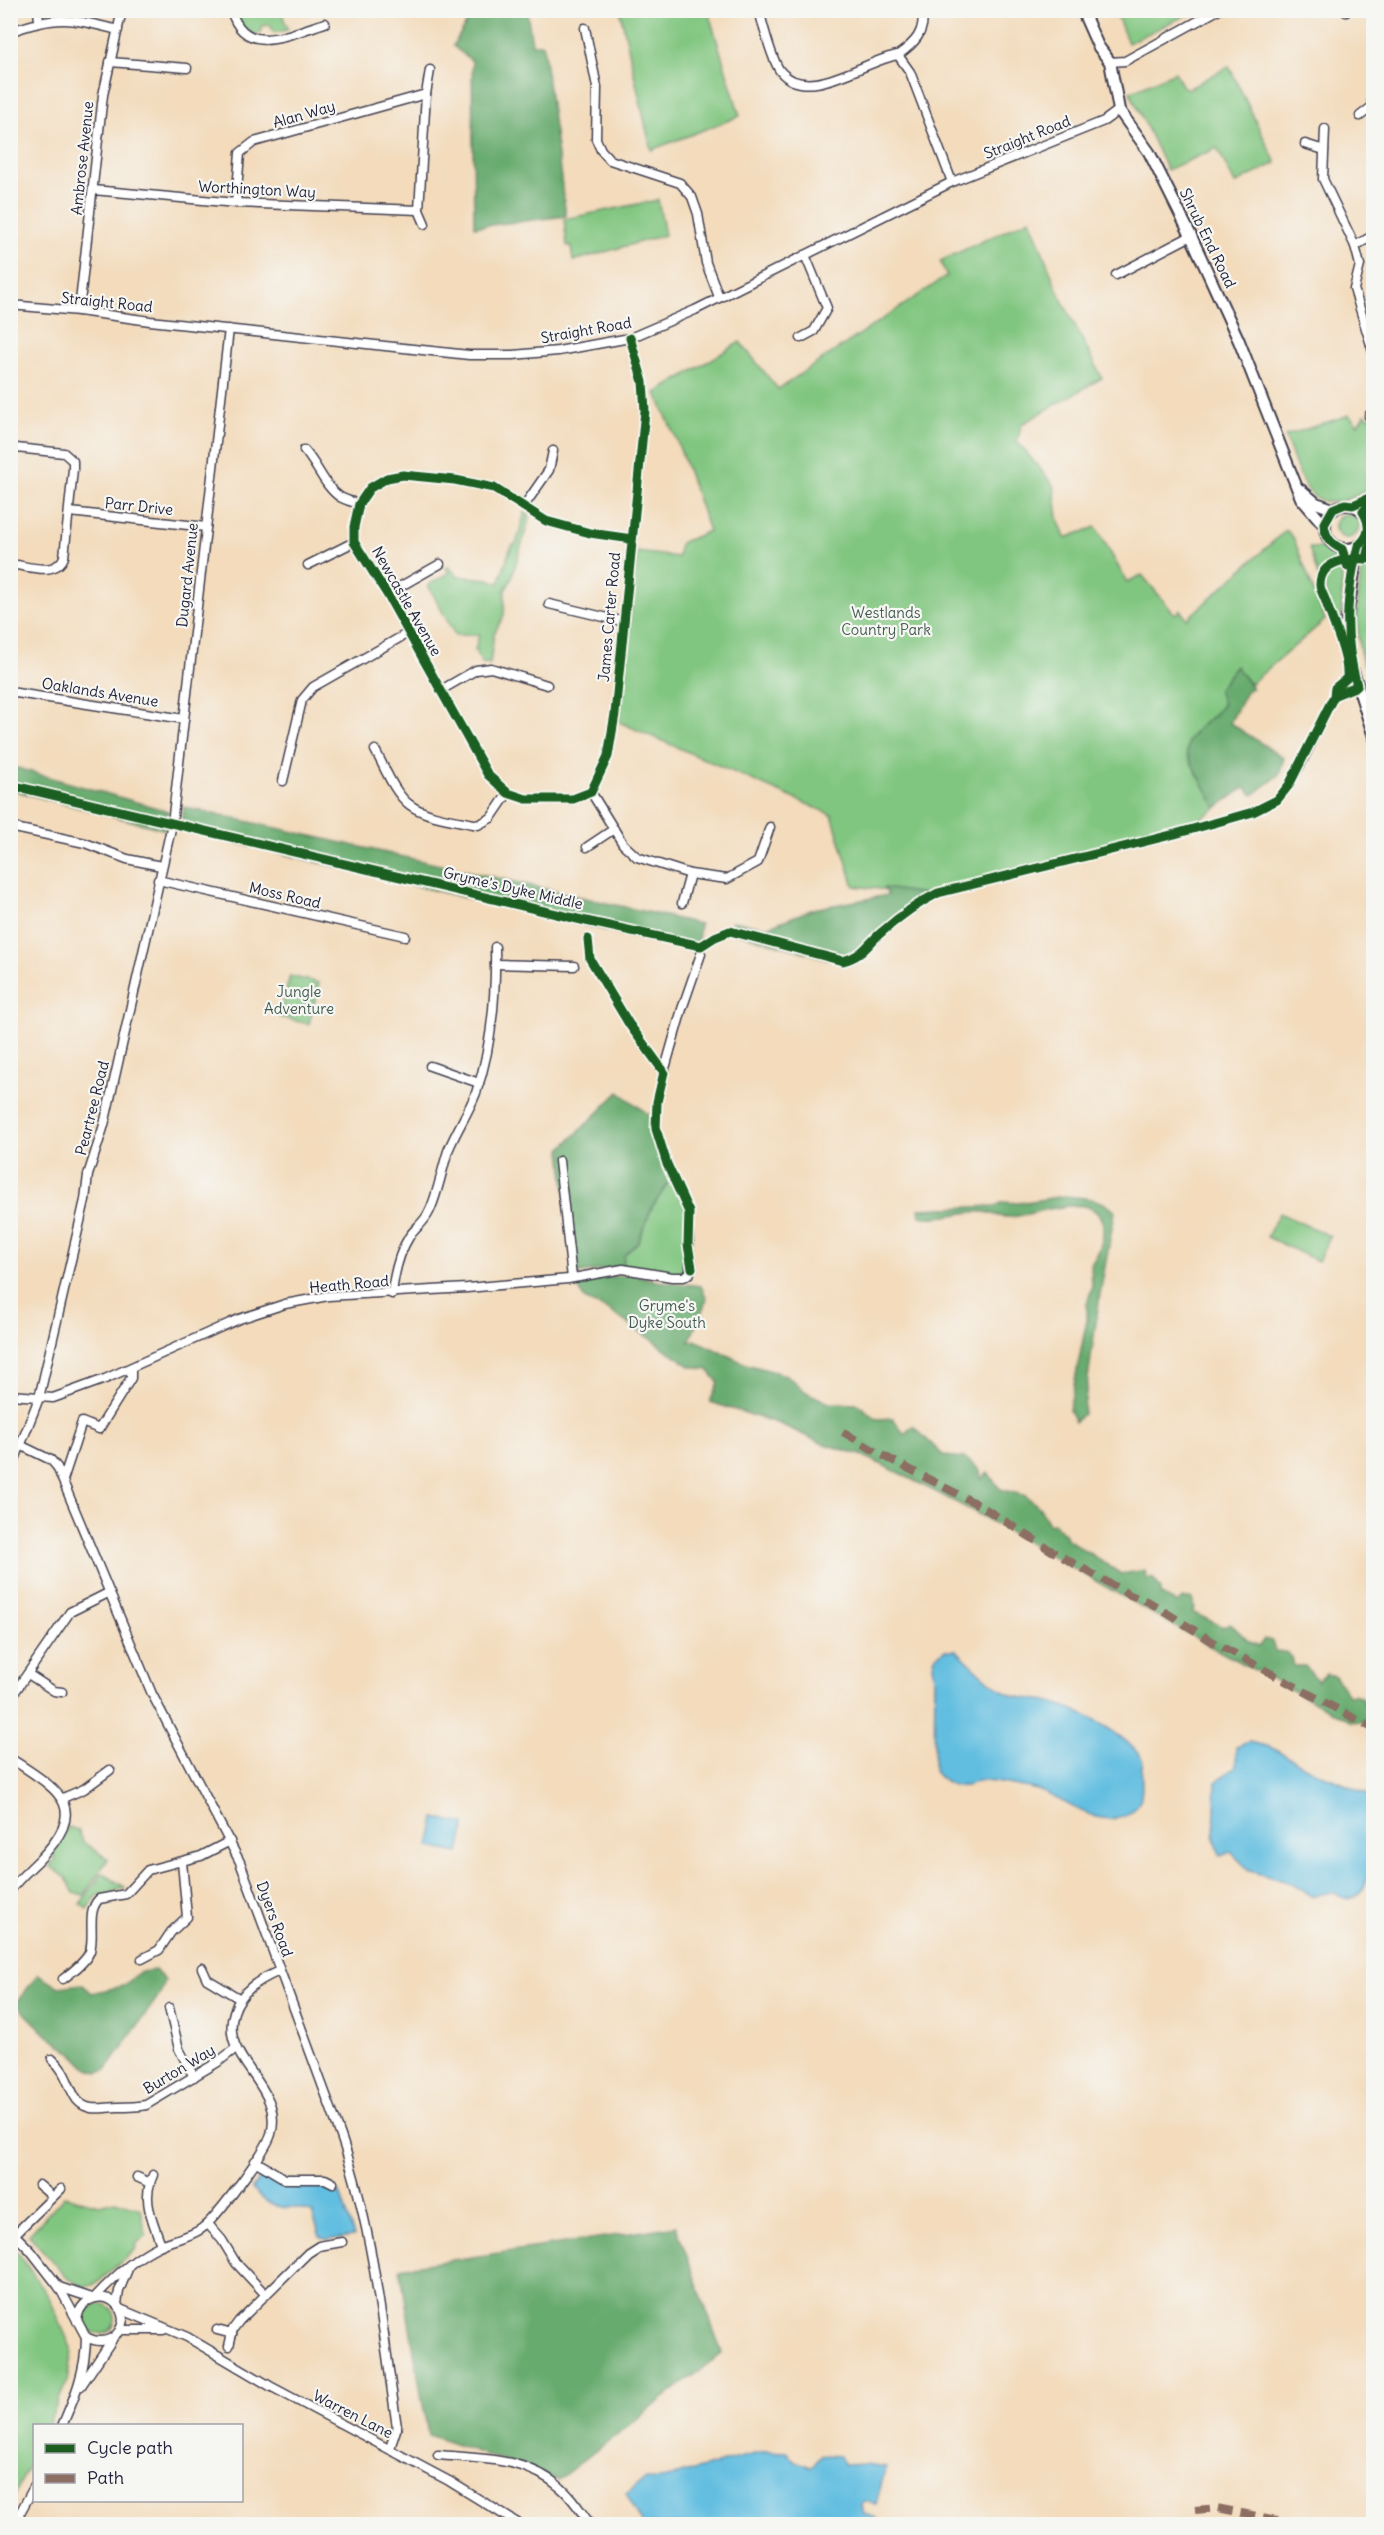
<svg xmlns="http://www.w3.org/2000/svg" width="1384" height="2535" font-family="Delius,sans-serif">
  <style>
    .green { fill: #81c680; stroke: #52745e; stroke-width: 1.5 }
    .forest { fill: #68ab6e; stroke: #456654; stroke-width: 1.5 }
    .water { fill: #62bee0; stroke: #42708e; stroke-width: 1.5 }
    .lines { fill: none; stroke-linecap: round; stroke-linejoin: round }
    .minor-casing { stroke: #413e4e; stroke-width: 11 }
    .major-casing { stroke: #413e4e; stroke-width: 14 }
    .minor { stroke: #fff; stroke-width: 8 }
    .major { stroke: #fff; stroke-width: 10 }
    .quiet { stroke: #8d6e63; stroke-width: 8; stroke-dasharray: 15 8; stroke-linecap: butt }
    .cycleway-casing { stroke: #f6f6f2; stroke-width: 13 }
    .cycleway { stroke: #1b5e20; stroke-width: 9 }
    .labels { text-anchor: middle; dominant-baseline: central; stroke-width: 4.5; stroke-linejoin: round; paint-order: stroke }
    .street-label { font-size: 15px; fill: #22223b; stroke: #f6f6f2 }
    .park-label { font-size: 15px; fill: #435b53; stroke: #f6f6f2 }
  </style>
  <rect width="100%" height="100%" fill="#f6f6f2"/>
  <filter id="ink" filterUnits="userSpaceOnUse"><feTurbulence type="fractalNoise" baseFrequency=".0167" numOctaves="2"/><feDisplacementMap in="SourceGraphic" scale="12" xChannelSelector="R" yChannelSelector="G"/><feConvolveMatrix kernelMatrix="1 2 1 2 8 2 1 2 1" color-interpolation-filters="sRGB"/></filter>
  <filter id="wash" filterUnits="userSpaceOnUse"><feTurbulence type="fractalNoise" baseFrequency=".008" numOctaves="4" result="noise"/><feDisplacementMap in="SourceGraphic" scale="24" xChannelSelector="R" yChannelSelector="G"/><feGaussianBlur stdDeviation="1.35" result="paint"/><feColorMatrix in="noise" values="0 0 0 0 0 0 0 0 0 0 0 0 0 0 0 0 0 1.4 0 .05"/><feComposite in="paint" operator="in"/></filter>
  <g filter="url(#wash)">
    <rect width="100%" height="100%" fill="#f3dbbc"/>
    <g class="green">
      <polygon points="1187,10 1189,14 1128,43 1115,11"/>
      <polygon points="234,11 281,11 288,30 274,33 270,25 262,26 262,31 256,35 244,29"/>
      <polygon points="620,11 708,11 740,116 651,150"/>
      <polygon points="1229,66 1276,163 1235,184 1217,148 1167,170 1130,92 1175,72 1183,87 1188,89"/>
      <polygon points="658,200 665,235 573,261 571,246 567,246 564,219"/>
      <polygon points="1030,219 1059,294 1102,378 1022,424 1017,441 1054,486 1058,518 1065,538 1096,527 1127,582 1142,575 1172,611 1176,614 1180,610 1187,619 1286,530 1293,537 1325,620 1250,684 1235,667 1218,690 1223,703 1214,715 1197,729 1188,742 1187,755 1216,808 1188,827 932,895 854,886 832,815 619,722 637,552 678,557 680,543 709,531 677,441 656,393 740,342 778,389 947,276 940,261"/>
      <path d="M1365,414L1373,419V488C1309,522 1305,490 1285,436L1349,415L1358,424Z"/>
      <polygon points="525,513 530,516 511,580 505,590 504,615 494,634 490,664 482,663 475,650 479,635 455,635 428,585 449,573 446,568 449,567 457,576 488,579 499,583 511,546 516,544"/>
      <circle cx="1347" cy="526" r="12"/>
      <path d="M1373,515V661L1363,664C1349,615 1363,564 1373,515Z"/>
      <polygon points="1309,548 1331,548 1337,553 1341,559 1329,563 1320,581"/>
      <path d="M1342,562V624L1345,655C1338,632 1305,569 1342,562Z"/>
      <polygon points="290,976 319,983 309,1024 279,1017"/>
      <polygon points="672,1178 685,1200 692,1268 684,1277 623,1269 624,1255 638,1242 652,1207"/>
      <polygon points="1279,1213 1330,1236 1318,1261 1267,1237"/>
      <polygon points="68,1827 78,1830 84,1843 108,1859 84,1895 74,1893 66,1878 50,1866 55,1858 52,1854"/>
      <polygon points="102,1873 126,1888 97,1896 87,1909 80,1904"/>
      <polygon points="64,2196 99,2205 115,2201 141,2209 146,2236 136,2244 137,2248 96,2284 85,2287 67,2278 29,2235"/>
      <polygon points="11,2243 49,2297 72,2350 67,2381 48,2425 34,2426 34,2453 11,2503"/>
      <circle cx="100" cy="2319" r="15"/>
    </g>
    <g class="forest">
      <polygon points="484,10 527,11 532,44 543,44 566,216 474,227 472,61 453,46 470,17"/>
      <polygon points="1236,666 1252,688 1247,690 1230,723 1284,758 1279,775 1253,795 1245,787 1216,808 1187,754 1188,742 1197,729 1214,715 1223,704 1218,690"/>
      <polygon points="10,766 168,811 167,830 11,790"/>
      <polygon points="184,807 700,924 697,951 479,901 180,829"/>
      <polygon points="884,888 932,895 886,934 868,954 856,962 846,964 730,931 732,921 767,927 813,909 888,895"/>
      <polygon points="619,1092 652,1117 655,1134 670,1181 652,1207 638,1242 624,1255 623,1267 574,1274 561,1149"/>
      <path d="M1064,1196C1082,1198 1103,1197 1115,1212L1100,1294L1083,1414L1075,1422L1069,1410L1087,1320V1303L1092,1288L1091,1264C1099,1254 1105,1237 1103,1225C1095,1185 1030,1219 1007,1217C999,1217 992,1213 984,1212C962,1210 941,1221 920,1216L919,1209L996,1206L1003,1202L1019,1203Z"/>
      <polygon points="632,1274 657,1281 701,1286 707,1299 689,1342 695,1340 746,1364 786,1375 806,1392 829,1403 858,1404 877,1419 893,1418 904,1434 913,1426 944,1456 965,1458 980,1470 981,1479 988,1473 1000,1489 1026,1496 1040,1508 1049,1524 1054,1523 1065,1534 1067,1539 1121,1574 1145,1570 1146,1579 1153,1578 1161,1589 1161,1595 1177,1603 1183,1599 1192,1599 1195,1608 1192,1612 1223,1627 1230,1623 1248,1641 1259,1646 1264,1639 1272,1641 1275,1651 1285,1652 1292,1657 1294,1666 1305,1666 1318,1681 1326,1674 1335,1676 1348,1695 1355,1694 1362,1698 1363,1704 1367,1700 1373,1702 1373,1723 1350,1721 1208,1645 971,1510 905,1476 864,1456 821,1443 780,1424 710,1402 718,1382 708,1370 690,1366 608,1310 584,1299 576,1282"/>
      <polygon points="155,1970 165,1981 160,1994 106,2070 98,2072 88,2069 75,2056 47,2035 16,2004 38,1974 59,1987 82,1984 92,1993 123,1986 141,1972"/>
      <polygon points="676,2226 722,2353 558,2480 428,2435 400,2268"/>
    </g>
    <g class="water">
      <path d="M944,1650H956C972,1664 994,1689 1014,1696C1025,1699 1036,1699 1047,1701C1076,1708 1128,1734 1143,1761C1138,1779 1149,1798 1131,1812C1102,1835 1062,1795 1033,1789C1022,1787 986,1779 978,1781C977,1781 970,1784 969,1785C955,1789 942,1782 934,1771L935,1678L933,1665L935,1657Z"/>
      <path d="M1249,1742L1270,1747L1312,1770L1367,1794L1373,1800C1374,1820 1377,1926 1334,1892L1311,1896L1291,1883L1250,1871L1231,1852L1220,1856L1214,1835L1216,1782L1236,1766V1747Z"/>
      <polygon points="435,1818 465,1824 459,1853 429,1847"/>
      <path d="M268,2174L281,2180L322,2182L331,2186L341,2196L354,2236L327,2240L320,2236L312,2212C282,2202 278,2216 252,2189L261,2175L265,2177Z"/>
      <path d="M766,2451L786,2452L795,2460L812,2467L822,2455L840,2456L844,2465L864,2464L886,2467L876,2504L864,2501L862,2506L864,2515L877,2519L880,2524H643L626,2493L646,2479C666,2481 678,2474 697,2469C720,2463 743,2457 766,2451Z"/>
    </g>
  </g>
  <g filter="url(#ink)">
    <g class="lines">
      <g class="minor-casing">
        <g id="minor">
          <polyline points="38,10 39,21"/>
          <path d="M231,10C245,59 291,33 325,23"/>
          <path d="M759,10C763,25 772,62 781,72C809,104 865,60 898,55L910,72L952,182"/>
          <polyline points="1345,10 1346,12"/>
          <polyline points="585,28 597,87 596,139 601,150 610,160 680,183 692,197 698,214 706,263 719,297"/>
          <path d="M10,32C56,15 71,18 118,30"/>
          <path d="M898,55C915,43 926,32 922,10"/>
          <polyline points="110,62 187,68"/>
          <polyline points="1110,62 1125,61 1218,10"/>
          <polyline points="1372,95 1372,105"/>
          <polyline points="1360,116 1374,105"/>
          <polyline points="1325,129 1323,179 1355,246 1360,265 1354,289 1374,355"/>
          <polyline points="1305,144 1324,150"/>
          <polyline points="93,190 236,203 419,210"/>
          <polyline points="236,203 240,153 254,142 426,94"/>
          <polyline points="425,224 419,210 426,94 430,70"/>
          <polyline points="1355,246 1374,235"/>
          <polyline points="1116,275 1191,236"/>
          <polyline points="10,305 79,311 150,321 469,355 513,355 558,351 630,338 695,310 952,182 1104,121 1119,110"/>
          <polyline points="79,311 103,95 122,10"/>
          <polyline points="630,338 643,382 645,411 615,714 608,756 591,792 573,799 526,799 508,793 488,775 387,594 354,542 354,527 359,504 370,488 387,478 403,475 455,480 494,488 546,521 590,533 632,539"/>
          <polyline points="801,338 814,331 827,308 805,255"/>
          <polyline points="1369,416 1374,409"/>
          <path d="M304,450C317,464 324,486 340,497C345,500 353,502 359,504"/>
          <path d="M10,451L16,448L64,453L73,461V469L64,557C56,577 28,566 10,564"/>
          <polyline points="1353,505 1374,496"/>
          <polyline points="524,506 549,470 553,451"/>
          <polyline points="70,512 206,527"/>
          <polyline points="1363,512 1374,498"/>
          <polyline points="308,565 354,542"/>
          <polyline points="387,594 440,564"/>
          <polyline points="549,604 625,622"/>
          <polyline points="441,690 476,670 491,668 547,685"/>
          <polyline points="10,692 184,719"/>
          <path d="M375,750C385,768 394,793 410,805C428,818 457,820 478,825L491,818L508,793"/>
          <polyline points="283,781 302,700 313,687 408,633"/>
          <polyline points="591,792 623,844 637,857 690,874 727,879 758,862 770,827"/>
          <path d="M1277,800C1303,770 1315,731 1334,696L1357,686"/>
          <polyline points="10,827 85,843 127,859 161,866"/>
          <polyline points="587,847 614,829"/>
          <polyline points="158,880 405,936"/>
          <polyline points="682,903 690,874"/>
          <polyline points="495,964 574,966"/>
          <polyline points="430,1066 479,1083"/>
          <polyline points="664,1072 682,1009 701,954"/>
          <polyline points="559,1161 572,1278"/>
          <path d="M392,1294C394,1275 399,1253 409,1237C415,1228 424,1223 429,1212C437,1197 442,1169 448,1151C456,1131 468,1113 476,1093C492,1047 496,996 495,947"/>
          <polyline points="10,1395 53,1398 105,1379 239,1319 285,1304 328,1296 467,1288 568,1279 623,1269 672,1277 684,1277 690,1273 689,1212 667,1164 656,1129 657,1102 664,1072 629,1024 590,959 588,939"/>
          <path d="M20,1445L51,1460L57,1467L152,1694L240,1862L337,2125C373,2222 382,2326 397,2427L390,2448"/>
          <polyline points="10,1472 39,1398 85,1200 88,1175 104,1125 172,824 229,329"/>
          <polyline points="63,1480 82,1422 99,1429 131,1378 131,1368"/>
          <polyline points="28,1674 54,1691 62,1692"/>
          <polyline points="10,1699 70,1612 108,1593"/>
          <path d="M10,1758C58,1790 92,1806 39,1860C29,1870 18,1879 10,1891"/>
          <polyline points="63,1798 84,1789 110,1770"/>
          <polyline points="142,1959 159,1950 171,1932 187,1917 182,1862"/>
          <polyline points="202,1968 207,1979 240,1999"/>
          <path d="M63,1979C72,1972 86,1962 90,1951C95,1934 86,1912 99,1899L126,1894L148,1870L201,1856L230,1841"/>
          <polyline points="169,2008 179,2049 194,2077"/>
          <path d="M52,2059C68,2073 67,2086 77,2100C88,2113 103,2107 118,2107C128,2107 136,2107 146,2105L218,2062L236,2048"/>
          <polyline points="255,2161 285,2179 325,2179 333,2183"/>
          <path d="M153,2175C141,2201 153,2220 161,2245"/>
          <polyline points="137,2177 150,2183"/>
          <polyline points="39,2185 52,2196"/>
          <polyline points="208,2224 222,2240 236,2263 266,2295"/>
          <path d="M10,2230L31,2251L59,2287L86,2337C103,2346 120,2339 123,2320C120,2289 79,2291 77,2321"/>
          <polyline points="15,2234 61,2189"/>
          <polyline points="59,2287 92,2298"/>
          <path d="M95,2297C113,2278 135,2257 159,2246C173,2239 188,2238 201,2229C216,2219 266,2151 271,2134C285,2085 218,2060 234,2012C241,1990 259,1980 279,1971"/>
          <polyline points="117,2304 119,2291 128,2269"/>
          <polyline points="120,2309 187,2337 270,2386 449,2481 519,2524"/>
          <polyline points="120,2330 163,2330"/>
          <polyline points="217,2330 232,2334"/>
          <polyline points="229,2346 233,2329 239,2321 308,2253 319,2246 342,2242"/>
          <polyline points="81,2386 112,2340"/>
          <path d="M62,2426C75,2396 86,2370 86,2337"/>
          <path d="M438,2455C482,2459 526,2457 561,2488C573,2498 581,2512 590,2524"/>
          <polyline points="14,2524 34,2487"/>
        </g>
      </g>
      <g class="major-casing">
        <g id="major">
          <polyline points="1082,10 1098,46 1110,62 1119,110 1149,152 1191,236 1239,341 1301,498 1324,525"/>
          <polyline points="1301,490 1316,503 1333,509"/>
          <circle cx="1347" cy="527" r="22"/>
          <polyline points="1358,546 1346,625 1349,658 1374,737"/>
        </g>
      </g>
      <use href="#minor" class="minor"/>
      <use href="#major" class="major"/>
      <g class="quiet">
        <polyline points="843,1432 880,1454 981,1506 1052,1551 1130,1595 1149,1602 1215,1643 1374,1729"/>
        <polyline points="1195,2510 1217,2508 1297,2524"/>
      </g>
      <g class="cycleway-casing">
        <g id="cycleway">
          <polyline points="630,338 643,382 645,411 615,714 608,756 591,792 573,799 526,799 508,793 488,775 387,594 354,542 354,527 359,504 370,488 387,478 403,475 455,480 494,488 546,521 590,533 632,539"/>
          <path d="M1348,567L1342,549C1331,544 1326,538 1324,525L1333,509L1345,504L1353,505L1373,496"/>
          <path d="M1335,695L1357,686C1343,634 1346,597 1358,546C1370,536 1371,525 1363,512L1374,498"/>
          <path d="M10,785L586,921L701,946L715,937L730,931L843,961C865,955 867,944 883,931C900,916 918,903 938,893L1175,834L1253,812L1277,800L1289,785L1334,696L1335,688L1347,678C1349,657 1333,623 1326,602C1325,598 1320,590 1320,585C1320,560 1349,558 1367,559L1374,526"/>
          <polyline points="588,939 590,959 629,1024 664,1072 657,1102 656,1129 667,1164 689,1212 688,1245 692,1268"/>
        </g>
      </g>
      <use href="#cycleway" class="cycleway"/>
    </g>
  </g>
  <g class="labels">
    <g class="street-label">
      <text transform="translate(304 114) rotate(-16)">Alan Way</text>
      <text transform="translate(1027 137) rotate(-22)">Straight Road</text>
      <text transform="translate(82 158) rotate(-84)">Ambrose Avenue</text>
      <text transform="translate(257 189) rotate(3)">Worthington Way</text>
      <text transform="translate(1208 238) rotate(64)">Shrub End Road</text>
      <text transform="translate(107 302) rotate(6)">Straight Road</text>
      <text transform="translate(586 330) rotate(-10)">Straight Road</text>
      <text transform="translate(139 506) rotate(6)">Parr Drive</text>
      <text transform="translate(187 575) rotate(-84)">Dugard Avenue</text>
      <text transform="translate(407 601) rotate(60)">Newcastle Avenue</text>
      <text transform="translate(609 617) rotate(-85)">James Carter Road</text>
      <text transform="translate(100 692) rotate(9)">Oaklands Avenue</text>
      <text transform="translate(513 888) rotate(13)">Gryme's Dyke Middle</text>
      <text transform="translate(285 895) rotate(13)">Moss Road</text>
      <text transform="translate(92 1108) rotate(-76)">Peartree Road</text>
      <text transform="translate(349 1284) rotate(-5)">Heath Road</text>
      <text transform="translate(275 1919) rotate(70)">Dyers Road</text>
      <text transform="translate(179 2069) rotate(-31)">Burton Way</text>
      <text transform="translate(353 2414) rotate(27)">Warren Lane</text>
    </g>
    <g class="park-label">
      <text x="886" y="612">Westlands<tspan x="886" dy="17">Country Park</tspan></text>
      <text x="299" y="991">Jungle<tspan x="299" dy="17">Adventure</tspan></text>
      <text x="667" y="1305">Gryme's<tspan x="667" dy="17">Dyke South</tspan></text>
    </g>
  </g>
  <rect width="1384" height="2535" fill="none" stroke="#f6f6f2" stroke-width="36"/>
  <rect x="33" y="2424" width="210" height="78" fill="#f6f6f2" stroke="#a1a1a9" stroke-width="1.5"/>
  <rect x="45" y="2444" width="30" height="9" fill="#1b5e20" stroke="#a1a1a9" stroke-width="1.5"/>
  <text x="87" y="2454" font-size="18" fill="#22223b">Cycle path</text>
  <rect x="45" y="2474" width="30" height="9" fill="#8d6e63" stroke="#a1a1a9" stroke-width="1.5"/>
  <text x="87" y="2484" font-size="18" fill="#22223b">Path</text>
</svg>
